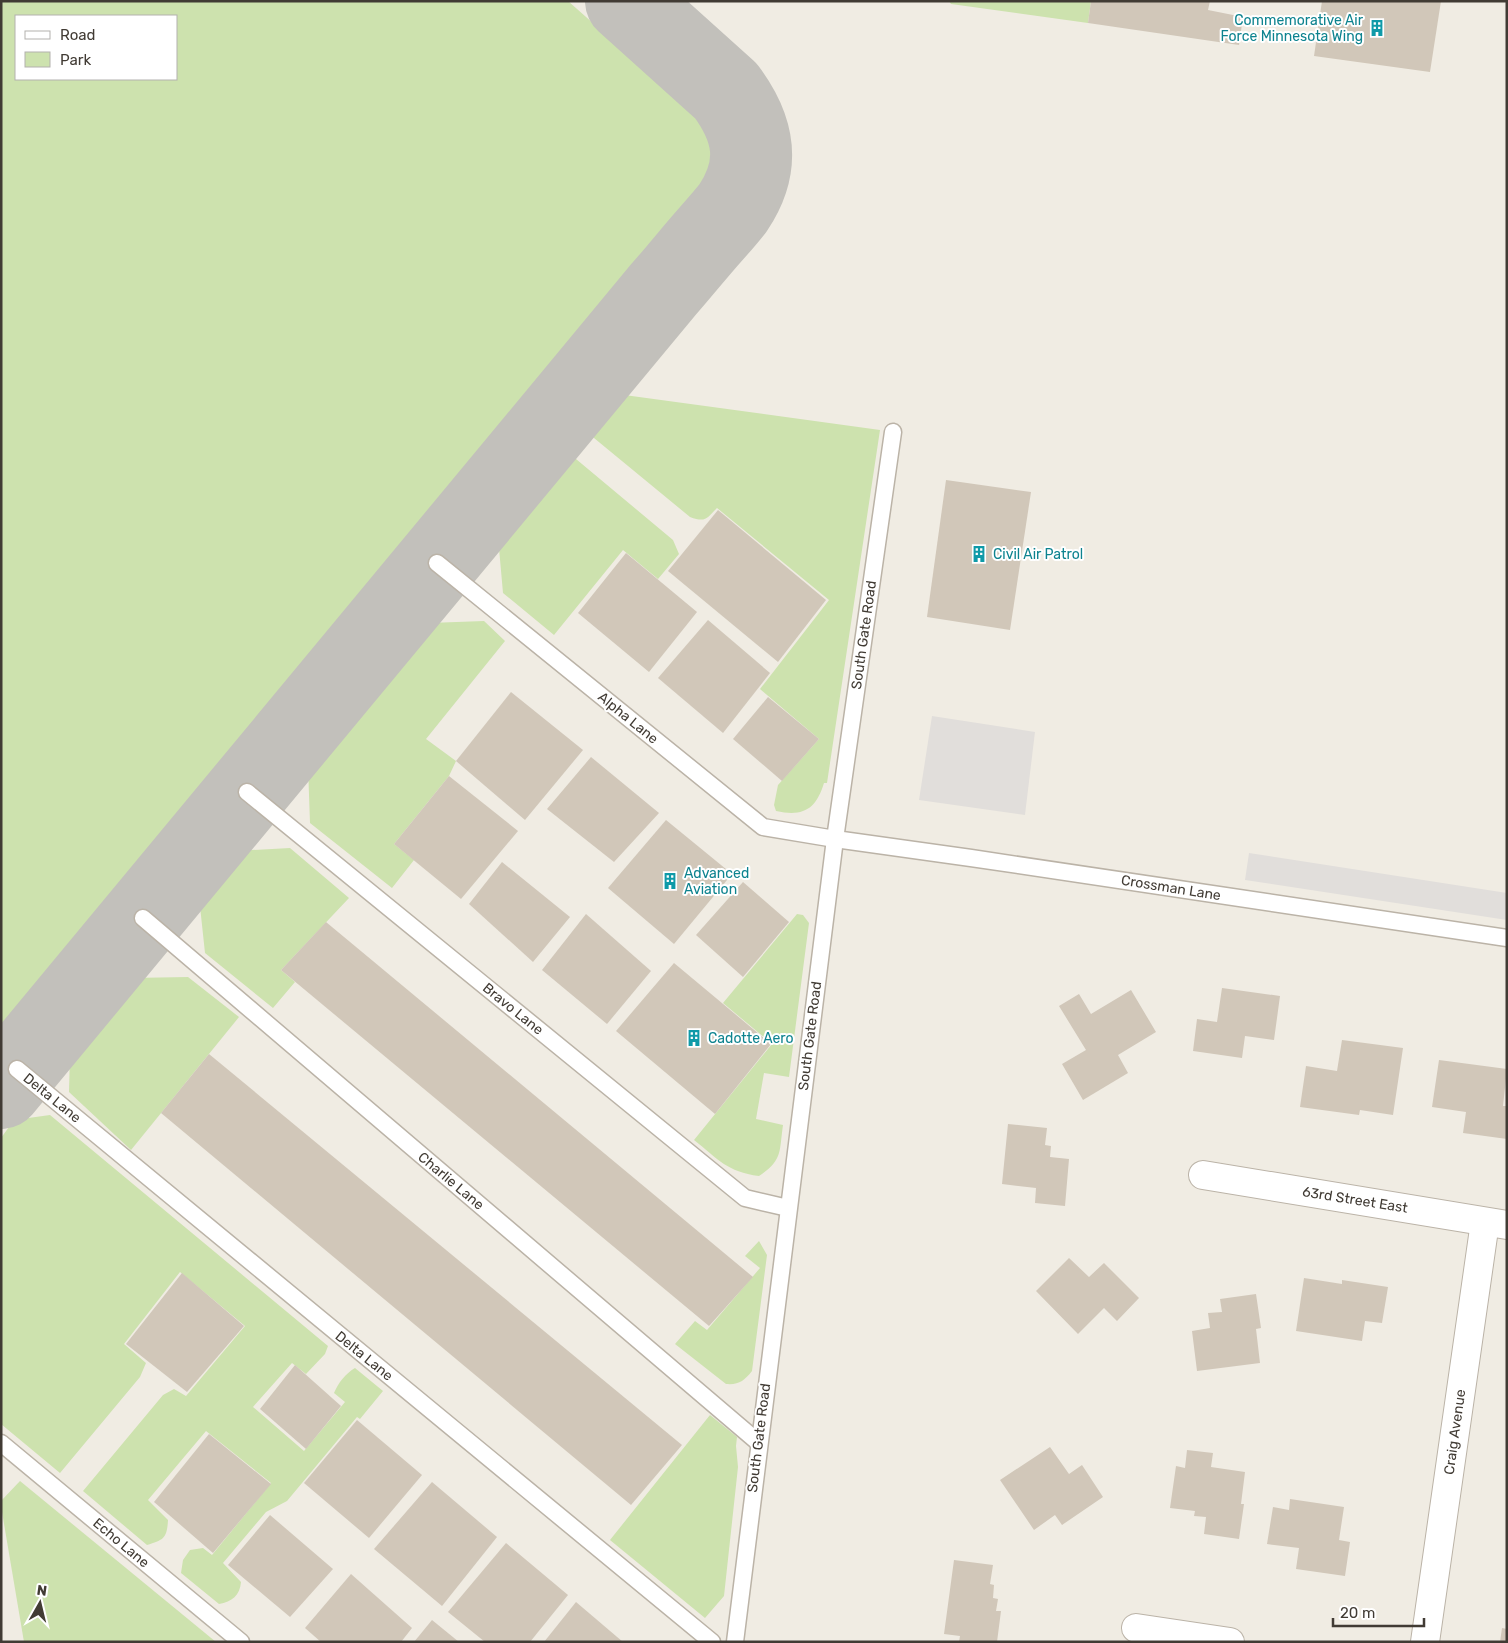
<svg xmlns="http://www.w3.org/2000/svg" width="1508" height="1643" font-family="Rubik,sans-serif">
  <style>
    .green { fill: #cde2ae; fill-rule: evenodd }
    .parking { fill: #e1dedb }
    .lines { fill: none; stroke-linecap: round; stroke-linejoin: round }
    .taxiway { stroke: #c2c0bb; stroke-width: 82 }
    .building { fill: #d1c7b9 }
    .lane-casing { stroke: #bbb3a7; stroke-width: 19 }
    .street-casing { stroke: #bbb3a7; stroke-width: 30 }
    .lane { stroke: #fff; stroke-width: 16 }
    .street { stroke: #fff; stroke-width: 28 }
    .labels { text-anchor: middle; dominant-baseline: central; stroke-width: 4; stroke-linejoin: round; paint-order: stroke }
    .culture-label { font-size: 14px; fill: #0d838f; stroke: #fff; text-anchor: start }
    .street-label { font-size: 14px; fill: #413b34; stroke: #fff }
  </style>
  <rect width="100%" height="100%" fill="#f0ece3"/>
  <g class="green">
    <path d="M1,1H568L707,124L716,153L722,179L711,195L25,1016L8,1030L1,1031ZM176,16V79H16V16Z"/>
    <polygon points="949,1 1091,1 1088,23 951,4"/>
    <path d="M617,394L880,430L827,783H824C816,809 804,817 776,811L774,805L778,785L819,739L760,689L829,600L717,508C707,518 706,523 690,517L594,438L589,426Z"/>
    <polygon points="564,457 576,459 673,540 679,554 658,579 623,550 554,635 503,593 498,537"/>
    <polygon points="484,621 505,641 426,739 456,761 449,776 394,844 414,860 392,888 310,823 308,766 429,623"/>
    <polygon points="290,848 349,898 281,970 295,982 273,1008 205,953 199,897 235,851"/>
    <path d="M797,914L803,915L809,923L789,1077L764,1073L756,1119L783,1125C779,1152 783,1160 759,1176C727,1172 718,1159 694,1140L772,1044L723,1003Z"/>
    <polygon points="188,977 239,1017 131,1150 69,1092 70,1053 131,978"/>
    <path d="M50,1115L328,1346L325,1354L306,1374L292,1363L253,1407L304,1451L345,1402L334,1393C339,1382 345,1374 355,1368L383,1391L360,1419L357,1417L287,1501L266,1512L223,1563L241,1582C240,1595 232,1602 219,1604L181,1573L183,1560L190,1550L203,1548L212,1555L271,1483L206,1431L148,1500L168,1520C167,1538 164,1540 147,1545L83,1491L163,1395L174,1389L186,1396L245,1326L180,1272L124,1344L146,1363L140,1377L60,1473L1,1424V1138L14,1120Z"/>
    <path d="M759,1241L767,1255L752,1371C744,1381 739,1385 726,1384L675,1344L695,1321L707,1330L760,1268L745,1256Z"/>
    <polygon points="710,1415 737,1437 736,1446 738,1467 724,1596 705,1618 610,1540"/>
    <polygon points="20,1481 216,1642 24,1642 1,1506 1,1501"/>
  </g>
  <g class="parking">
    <polygon points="932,716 1035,732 1025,815 919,800"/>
    <polygon points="1249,853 1507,893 1507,920 1245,880"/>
  </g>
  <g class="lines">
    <path class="taxiway" d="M1,1088L663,290C679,272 694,253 710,235C718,226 726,217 733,208C761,166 755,130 726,91L626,1"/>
  </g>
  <g class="building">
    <polygon points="1091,1 1210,1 1208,10 1243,17 1239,45 1088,23"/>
    <polygon points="1322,1 1441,1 1430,72 1314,56"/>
    <polygon points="946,480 1031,492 1010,630 927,617"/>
    <polygon points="718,510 826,600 778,662 668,571"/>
    <polygon points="626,553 697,612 649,672 578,613"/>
    <polygon points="708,620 770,673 723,733 658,678"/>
    <polygon points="511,692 583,750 525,820 456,761"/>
    <polygon points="768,697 819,739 782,781 733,739"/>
    <polygon points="591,757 659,813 614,862 547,809"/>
    <polygon points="449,776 518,831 461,899 394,844"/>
    <polygon points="666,820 732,874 674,944 608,888"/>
    <polygon points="502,862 570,917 533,962 469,904"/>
    <polygon points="743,882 789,922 743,977 696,935"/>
    <polygon points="586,914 651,971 607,1024 542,970"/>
    <polygon points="326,922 753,1277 709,1326 281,970"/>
    <polygon points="674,963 771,1044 715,1114 616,1031"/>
    <polygon points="1222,988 1280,996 1274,1040 1245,1036 1242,1058 1193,1051 1197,1019 1217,1022"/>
    <polygon points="1131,990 1156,1032 1118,1055 1128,1073 1083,1100 1062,1064 1086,1050 1059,1006 1079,994 1091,1014"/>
    <polygon points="1342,1040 1403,1048 1393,1115 1360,1110 1359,1115 1300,1107 1306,1066 1337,1071"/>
    <polygon points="209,1054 682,1445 631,1505 161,1113"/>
    <polygon points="1439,1060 1507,1069 1503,1106 1507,1106 1507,1139 1463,1133 1466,1112 1432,1107"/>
    <polygon points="1008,1124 1047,1128 1045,1145 1051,1146 1050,1157 1069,1159 1065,1206 1035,1203 1036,1188 1002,1184"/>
    <polygon points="1069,1258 1089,1277 1104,1263 1139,1298 1117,1321 1104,1308 1078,1334 1036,1291"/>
    <polygon points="182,1273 244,1326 187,1392 126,1344"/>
    <polygon points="1304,1278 1342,1284 1342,1280 1388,1287 1382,1323 1365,1321 1362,1341 1296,1331"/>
    <polygon points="1256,1294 1261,1328 1256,1329 1260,1363 1197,1371 1192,1331 1210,1328 1208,1313 1222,1312 1220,1299"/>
    <polygon points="295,1365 341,1406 306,1449 260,1409"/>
    <polygon points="357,1420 422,1475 369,1538 304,1483"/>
    <polygon points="209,1434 271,1484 213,1553 154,1502"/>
    <polygon points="1050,1447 1069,1474 1082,1465 1103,1497 1062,1525 1055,1515 1034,1530 1000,1480"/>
    <polygon points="1187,1450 1213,1453 1211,1467 1245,1472 1241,1504 1244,1504 1239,1539 1204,1534 1206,1517 1194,1516 1195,1511 1170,1508 1176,1466 1185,1468"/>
    <polygon points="432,1482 497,1537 442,1606 374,1549"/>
    <polygon points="1290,1499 1344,1507 1339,1540 1350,1542 1345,1576 1296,1569 1299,1548 1267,1544 1273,1507 1289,1510"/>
    <polygon points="270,1515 333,1569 290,1617 228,1565"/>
    <polygon points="506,1543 568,1595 530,1642 485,1642 448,1612"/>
    <polygon points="954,1560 993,1565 990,1584 994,1585 993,1598 998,1599 996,1611 1001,1611 997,1642 959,1642 960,1636 944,1634"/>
    <polygon points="351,1574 412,1628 401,1642 321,1642 305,1628"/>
    <polygon points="576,1602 623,1642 544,1642"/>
    <polygon points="432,1620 459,1642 414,1642"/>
    <polygon points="1502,1628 1507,1629 1507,1642 1500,1642"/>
  </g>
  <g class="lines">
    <g class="lane-casing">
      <g id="lane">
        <polyline points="437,563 763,827 835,839 971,858 1507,938"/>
        <polyline points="247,792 745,1198 788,1208"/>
        <polyline points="143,918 759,1443"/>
        <polyline points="17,1069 712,1642"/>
        <polyline points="1,1443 241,1642"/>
        <polyline points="735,1642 835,839 893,432"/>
      </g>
    </g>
    <g class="street-casing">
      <g id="street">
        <polyline points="1203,1175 1507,1225"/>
        <polyline points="1136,1628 1230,1642"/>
        <polyline points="1425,1642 1485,1222"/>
      </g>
    </g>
    <use href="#lane" class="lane"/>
    <use href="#street" class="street"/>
  </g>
  <defs>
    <g id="building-bare" transform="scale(1.35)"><path d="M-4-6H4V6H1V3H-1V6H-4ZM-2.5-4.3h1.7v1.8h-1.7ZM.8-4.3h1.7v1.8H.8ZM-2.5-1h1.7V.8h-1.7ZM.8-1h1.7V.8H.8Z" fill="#0f9aa8" stroke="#fff" stroke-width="2.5" paint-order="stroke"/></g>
  </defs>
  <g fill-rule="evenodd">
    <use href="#building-bare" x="1377" y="28"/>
    <use href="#building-bare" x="979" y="554"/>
    <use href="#building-bare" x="670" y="881"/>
    <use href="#building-bare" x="694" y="1038"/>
  </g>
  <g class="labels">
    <g class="culture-label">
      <text x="1363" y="20" text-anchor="end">Commemorative Air<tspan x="1363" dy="16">Force Minnesota Wing</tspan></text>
      <text x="993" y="554">Civil Air Patrol</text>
      <text x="684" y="873">Advanced<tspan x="684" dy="16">Aviation</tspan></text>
      <text x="708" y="1038">Cadotte Aero</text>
    </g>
    <g class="street-label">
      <text transform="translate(864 635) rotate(-82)">South Gate Road</text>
      <text transform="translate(628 718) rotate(39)">Alpha Lane</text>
      <text transform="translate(1171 888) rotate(9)">Crossman Lane</text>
      <text transform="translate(513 1009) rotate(39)">Bravo Lane</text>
      <text transform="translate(810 1036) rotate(-83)">South Gate Road</text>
      <text transform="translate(52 1098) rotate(39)">Delta Lane</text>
      <text transform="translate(451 1181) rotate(40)">Charlie Lane</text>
      <text transform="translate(1355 1200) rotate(9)">63rd Street East</text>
      <text transform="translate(364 1356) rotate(39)">Delta Lane</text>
      <text transform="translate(1455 1432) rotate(-82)">Craig Avenue</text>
      <text transform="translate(759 1438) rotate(-83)">South Gate Road</text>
      <text transform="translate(121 1543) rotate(40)">Echo Lane</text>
    </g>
  </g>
  <rect width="1508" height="1643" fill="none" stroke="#413b34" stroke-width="5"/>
  <rect x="15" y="15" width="162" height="65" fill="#ffffff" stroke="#b3b1ae"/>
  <rect x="25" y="31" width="25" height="8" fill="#ffffff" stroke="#b3b1ae"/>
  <text x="60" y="40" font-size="15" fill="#413b34">Road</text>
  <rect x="25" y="52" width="25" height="15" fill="#cde2ae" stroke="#b3b1ae"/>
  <text x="60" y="65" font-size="15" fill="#413b34">Park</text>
  <g transform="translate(40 1603) rotate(8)" stroke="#ffffff" stroke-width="4" paint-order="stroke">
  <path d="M0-4L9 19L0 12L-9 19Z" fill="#413b34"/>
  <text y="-8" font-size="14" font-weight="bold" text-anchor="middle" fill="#413b34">N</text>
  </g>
  <path d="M1333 1618v8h91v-8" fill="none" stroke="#413b34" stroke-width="2.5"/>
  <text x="1340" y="1618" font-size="15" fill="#413b34" stroke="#ffffff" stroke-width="4" paint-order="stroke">20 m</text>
</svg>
